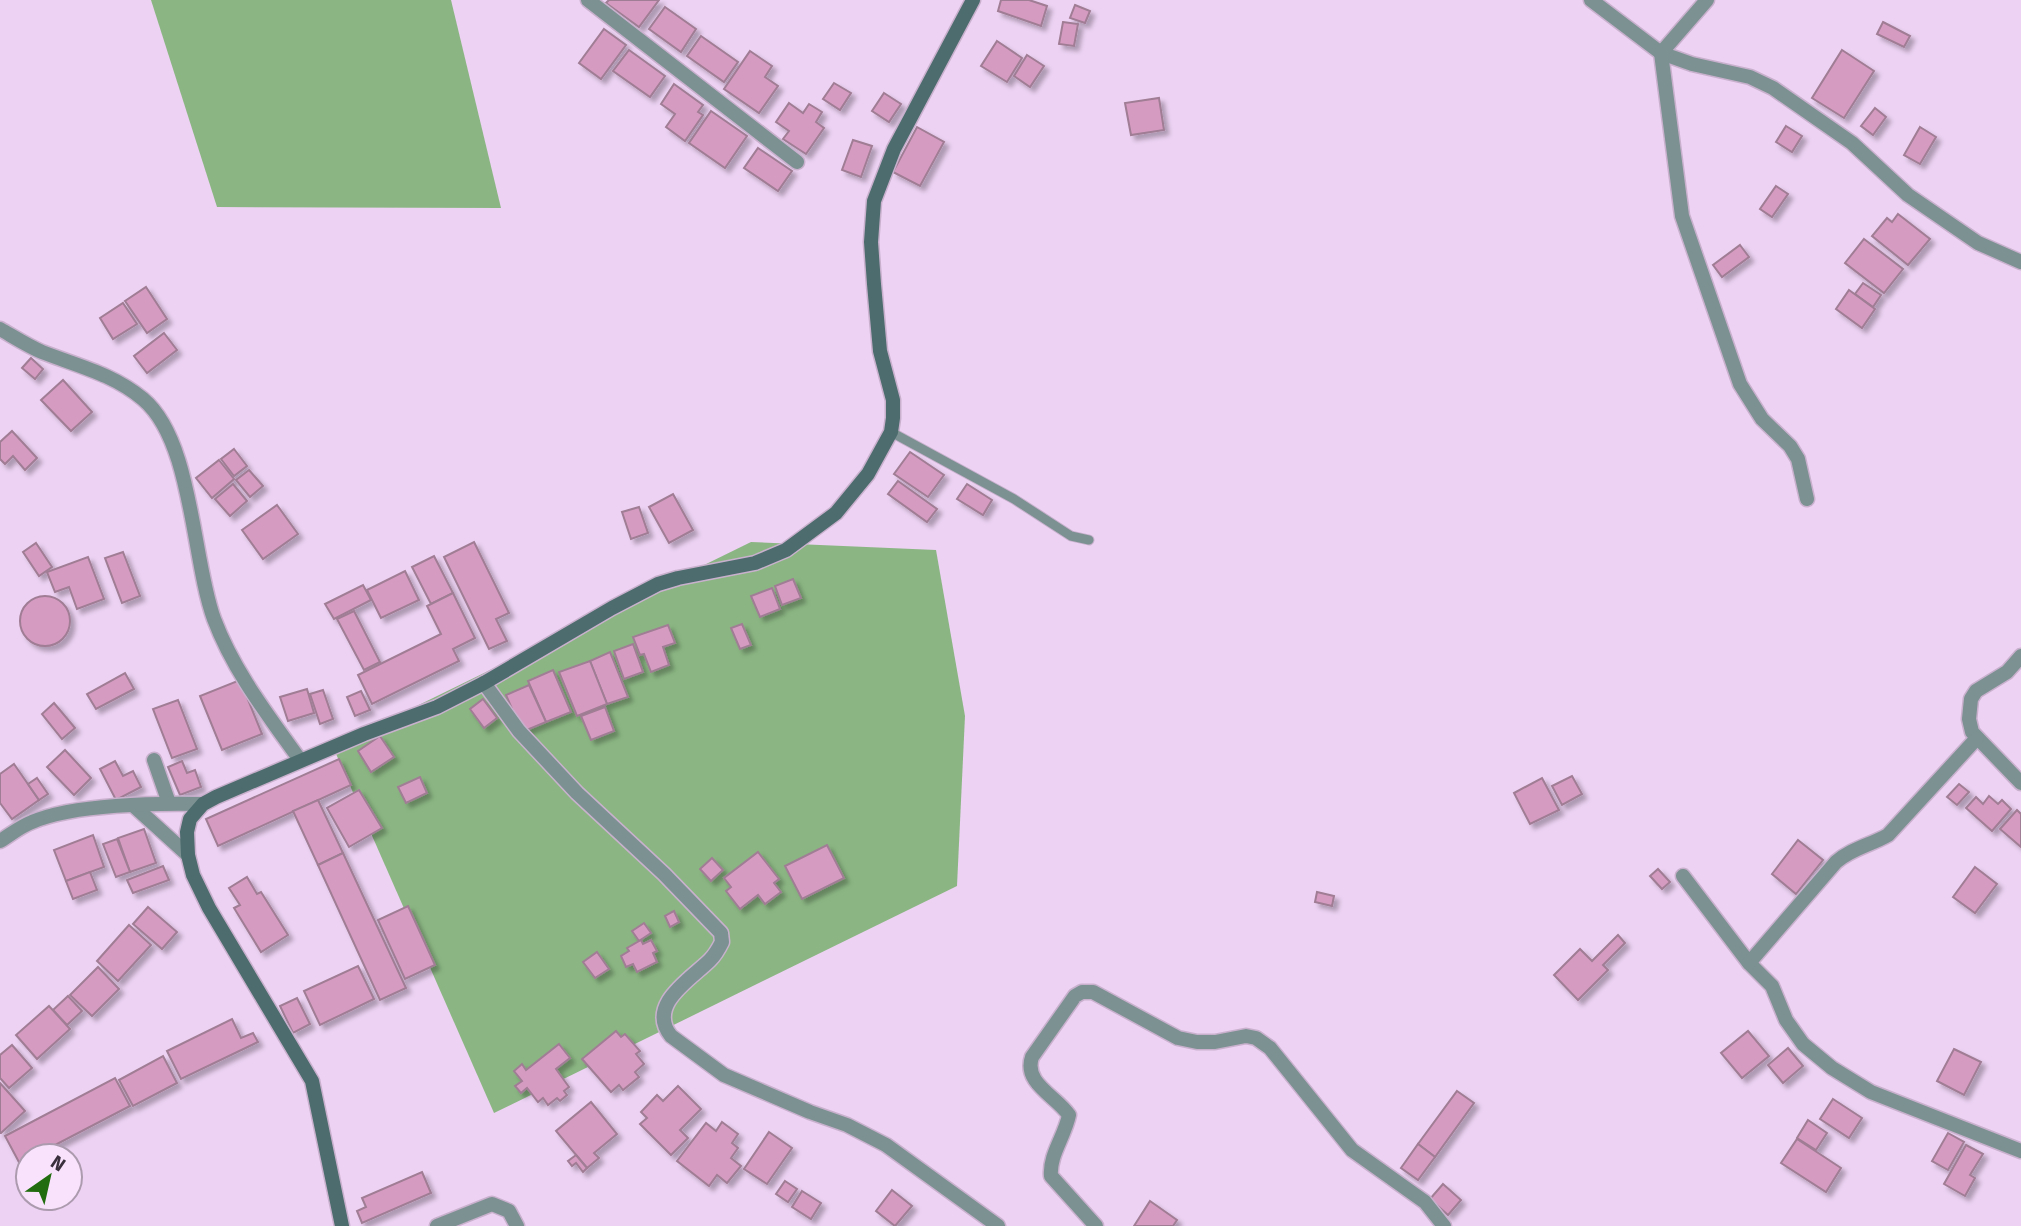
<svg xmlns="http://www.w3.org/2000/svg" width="2021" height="1226" font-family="'Fira Sans',sans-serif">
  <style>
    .forest { fill: #8bb683 }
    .building { fill: #d69bc1; stroke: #a07d94; stroke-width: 2; filter: url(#shadow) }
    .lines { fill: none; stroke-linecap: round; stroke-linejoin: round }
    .lane-casing { stroke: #c9b1ce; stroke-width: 11 }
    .street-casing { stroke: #c9b1ce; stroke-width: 17 }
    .secondary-casing { stroke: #c9b1ce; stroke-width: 17 }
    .lane { stroke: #7c9192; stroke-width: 9 }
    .street { stroke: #7c9192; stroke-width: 14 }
    .secondary { stroke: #4d6c6e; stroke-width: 14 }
  </style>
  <defs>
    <filter id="shadow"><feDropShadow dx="4.5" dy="4.5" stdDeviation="2" flood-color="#0004"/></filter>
  </defs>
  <rect width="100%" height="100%" fill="#edd2f3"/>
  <g class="forest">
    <polygon points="151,0 451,0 501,208 217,207"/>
    <polygon points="751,542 936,550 965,716 957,886 494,1113 333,747"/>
  </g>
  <g class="building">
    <polygon points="609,0 659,0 639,27 606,3"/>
    <polygon points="1001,0 1029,0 1047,6 1041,26 998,11"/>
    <polygon points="1075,5 1090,11 1085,23 1070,18"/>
    <polygon points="665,7 696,29 681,52 649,29"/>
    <polygon points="1063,22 1078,24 1074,46 1059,44"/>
    <polygon points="1883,22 1910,36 1904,47 1877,34"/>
    <polygon points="604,29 626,45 601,79 579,63"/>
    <polygon points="701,36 738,62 724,82 687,56"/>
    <polygon points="997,41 1022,58 1007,82 981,66"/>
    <polygon points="629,50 665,76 650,97 613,71"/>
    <polygon points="1842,50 1874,71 1844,118 1812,98"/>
    <polygon points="750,51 772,66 765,77 778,86 759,113 724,89"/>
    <polygon points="1027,55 1044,66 1030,87 1014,76"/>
    <polygon points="834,83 851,93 840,110 823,99"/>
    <polygon points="674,84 703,105 698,112 703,115 685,141 666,127 675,114 661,104"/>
    <polygon points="884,93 901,104 889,122 872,111"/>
    <polygon points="1159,98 1164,130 1131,135 1125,103"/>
    <polygon points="789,103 803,113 809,104 822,112 816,122 824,128 806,154 783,139 789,131 776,122"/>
    <polygon points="1875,108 1886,117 1873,135 1861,126"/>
    <polygon points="711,111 747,136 725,168 689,143"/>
    <polygon points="1786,126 1802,136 1792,152 1776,142"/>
    <polygon points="917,127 944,142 920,186 893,172"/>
    <polygon points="1920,127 1936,137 1920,164 1904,155"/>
    <polygon points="853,140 872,146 861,177 842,170"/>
    <polygon points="758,148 792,171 778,191 744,168"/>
    <polygon points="1776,186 1788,194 1772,217 1760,209"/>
    <polygon points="1898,214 1930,239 1908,265 1872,236 1887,218 1892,222"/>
    <polygon points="1864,239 1903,269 1884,293 1845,263"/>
    <polygon points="1740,245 1749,257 1722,277 1713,265"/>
    <polygon points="1863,283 1881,295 1873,307 1855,294"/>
    <polygon points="146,287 167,319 147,333 125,301"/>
    <polygon points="1849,290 1875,309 1862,328 1836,309"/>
    <polygon points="123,303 137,324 113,339 100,318"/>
    <polygon points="164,333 177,350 147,373 134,356"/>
    <polygon points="31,358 43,369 35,379 22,368"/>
    <polygon points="63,380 92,412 71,431 41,400"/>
    <polygon points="12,431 37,458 25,470 13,456 5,464 0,459 0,442"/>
    <polygon points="234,449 247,466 234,476 221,459"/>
    <polygon points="910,452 944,475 928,497 894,474"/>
    <polygon points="219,460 234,479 212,498 196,478"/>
    <polygon points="249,470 263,486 250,497 236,480"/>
    <polygon points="898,481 937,509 927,522 888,494"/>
    <polygon points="233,484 247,501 230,516 215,499"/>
    <polygon points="967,484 992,500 983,515 957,499"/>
    <polygon points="673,494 693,530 669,543 649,507"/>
    <polygon points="277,505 298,534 263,559 242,530"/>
    <polygon points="639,507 648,533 631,539 622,512"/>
    <polygon points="474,542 509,613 496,619 507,641 489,649 444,557"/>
    <polygon points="36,543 52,567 39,576 23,552"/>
    <polygon points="123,552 140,596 122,603 105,558"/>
    <polygon points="434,556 453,593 431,604 412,567"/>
    <polygon points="88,557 104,599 77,609 69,587 55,592 47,572"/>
    <polygon points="405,571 419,600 381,618 367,590"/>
    <polygon points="793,579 801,598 782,605 775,586"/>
    <polygon points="363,585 371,600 334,619 325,604"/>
    <polygon points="772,588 780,609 760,617 751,596"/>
    <polygon points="453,593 475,638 453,649 459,661 372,704 358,675 441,634 427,606"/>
    <circle cx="45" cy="621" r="25"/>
    <polygon points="354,611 380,662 364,670 337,619"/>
    <polygon points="742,624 751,645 740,649 731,628"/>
    <polygon points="668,625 675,643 663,647 669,665 651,672 644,654 640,655 633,637"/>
    <polygon points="633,644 643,672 624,679 614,651"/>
    <polygon points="610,652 628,697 607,704 590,661"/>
    <polygon points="590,661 607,704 577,716 559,672"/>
    <polygon points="553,670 571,712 546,722 528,681"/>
    <polygon points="125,673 134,689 96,709 87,694"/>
    <polygon points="240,680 262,734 222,750 200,696"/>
    <polygon points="529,685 546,722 522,732 506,695"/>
    <polygon points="307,689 314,713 288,721 280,697"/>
    <polygon points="323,690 333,719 320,724 310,694"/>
    <polygon points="361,691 370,710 355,716 347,697"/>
    <polygon points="483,699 497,718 484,728 470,709"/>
    <polygon points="178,700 197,749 172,758 153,709"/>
    <polygon points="54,703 75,728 62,739 42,714"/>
    <polygon points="605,707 614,731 591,740 581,716"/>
    <polygon points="380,736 394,757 371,772 358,751"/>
    <polygon points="65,750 91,778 74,795 47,767"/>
    <polygon points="339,759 351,785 218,846 206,819"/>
    <polygon points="115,761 123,776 133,771 141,787 116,800 100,769"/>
    <polygon points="182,761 187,773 195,770 201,787 180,795 168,767"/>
    <polygon points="14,764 39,800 12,819 0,803 0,774"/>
    <polygon points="1572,776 1582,794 1562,805 1552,786"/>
    <polygon points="420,777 427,793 406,803 398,787"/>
    <polygon points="37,778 48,794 39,800 28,784"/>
    <polygon points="1542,778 1559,810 1530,824 1514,793"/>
    <polygon points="1959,784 1969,792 1957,805 1947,797"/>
    <polygon points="359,790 382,828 349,847 327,808"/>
    <polygon points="1989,796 1998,804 2002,800 2011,809 1992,831 1966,808 1976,797 1983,804"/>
    <polygon points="318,800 343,853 318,865 293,811"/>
    <polygon points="2017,810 2021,814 2021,847 2000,829"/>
    <polygon points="144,829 156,863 130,872 118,838"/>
    <polygon points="93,835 104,867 66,881 54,850"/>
    <polygon points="117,839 130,872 116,877 103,844"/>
    <polygon points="1798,840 1823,860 1796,894 1772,874"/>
    <polygon points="827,845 844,878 802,899 785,866"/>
    <polygon points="758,852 779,879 774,883 781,892 765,904 758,895 740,909 726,891 731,887 724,878"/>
    <polygon points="343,853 406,988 380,1000 318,865"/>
    <polygon points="712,858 723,870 711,881 700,869"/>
    <polygon points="163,866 169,880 133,893 127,880"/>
    <polygon points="1975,867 1997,884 1975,913 1953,897"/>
    <polygon points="1658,869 1670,882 1662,889 1650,876"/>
    <polygon points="90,872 97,890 73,899 66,881"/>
    <polygon points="247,877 257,894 261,892 288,935 261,952 234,908 240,905 229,888"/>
    <polygon points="1317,892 1334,896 1332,906 1315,902"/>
    <polygon points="408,906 435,965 405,979 378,920"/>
    <polygon points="148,907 177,932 162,949 133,924"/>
    <polygon points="674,911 679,922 670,927 665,916"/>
    <polygon points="644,923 651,933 639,941 632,931"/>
    <polygon points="129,925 151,945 118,981 97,961"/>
    <polygon points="1618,935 1625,943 1603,965 1608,970 1578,1000 1554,975 1580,949 1592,961"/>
    <polygon points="641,940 643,944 651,940 657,951 653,953 657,962 637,972 633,964 626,967 621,956 629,951 627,948"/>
    <polygon points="597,952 609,969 595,978 583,962"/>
    <polygon points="358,966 374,999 320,1025 304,991"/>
    <polygon points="98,967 119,989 92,1016 70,995"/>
    <polygon points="68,996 82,1011 67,1025 53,1010"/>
    <polygon points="297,998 310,1024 293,1033 280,1006"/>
    <polygon points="49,1006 70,1029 37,1059 16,1035"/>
    <polygon points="232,1019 241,1038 253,1033 258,1042 181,1079 167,1051"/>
    <polygon points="616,1031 621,1037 625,1034 640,1051 636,1054 644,1064 635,1072 639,1077 623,1090 619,1085 611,1092 582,1059"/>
    <polygon points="1748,1031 1769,1056 1742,1078 1721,1053"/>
    <polygon points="559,1044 570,1058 556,1069 569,1087 564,1091 567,1095 560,1101 557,1098 548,1105 543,1098 538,1102 527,1088 521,1093 515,1086 522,1081 514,1071 522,1064 526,1070"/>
    <polygon points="12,1045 32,1068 9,1088 0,1078 0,1055"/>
    <polygon points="1788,1048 1803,1066 1783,1083 1768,1065"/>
    <polygon points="1954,1049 1981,1062 1964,1095 1937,1081"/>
    <polygon points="163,1056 177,1083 133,1106 119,1080"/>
    <polygon points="115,1078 130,1106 34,1156 28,1156 28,1159 20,1164 5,1136"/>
    <polygon points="0,1083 25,1111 1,1133 0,1133"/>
    <polygon points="678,1086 701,1109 680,1130 688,1138 671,1155 640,1124 647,1118 641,1112 657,1095 663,1101"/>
    <polygon points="1457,1091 1474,1103 1435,1157 1418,1144"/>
    <polygon points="1833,1099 1862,1118 1849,1138 1820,1119"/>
    <polygon points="591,1102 617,1134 594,1153 599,1158 587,1168 556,1131"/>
    <polygon points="1808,1120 1827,1133 1816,1150 1797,1138"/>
    <polygon points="722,1122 738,1134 732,1143 738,1148 731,1158 741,1166 727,1183 717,1175 709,1186 677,1161 706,1123 716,1131"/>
    <polygon points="769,1132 792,1148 767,1184 744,1169"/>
    <polygon points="1948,1133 1964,1142 1948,1170 1932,1161"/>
    <polygon points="1797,1139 1841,1168 1826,1192 1781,1163"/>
    <polygon points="1418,1144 1435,1157 1418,1180 1401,1168"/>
    <polygon points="1966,1145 1983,1154 1970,1175 1975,1178 1965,1196 1944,1184"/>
    <polygon points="576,1155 587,1168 583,1172 576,1163 572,1166 568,1161"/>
    <polygon points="422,1172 431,1193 362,1223 357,1211 366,1207 362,1198"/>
    <polygon points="785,1181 797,1189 788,1202 776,1194"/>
    <polygon points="1443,1184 1461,1200 1448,1215 1430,1199"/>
    <polygon points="892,1190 912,1206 895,1226 876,1211"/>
    <polygon points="802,1191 821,1203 811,1219 792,1207"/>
    <polygon points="1150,1201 1177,1220 1173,1226 1134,1226"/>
  </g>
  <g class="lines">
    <g class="lane-casing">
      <polyline id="lane" points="891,432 1014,499 1071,536 1089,540"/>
    </g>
    <g class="street-casing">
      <g id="street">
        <polyline points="588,0 797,162"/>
        <polyline points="1591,0 1661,53 1692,64 1750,77 1773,88 1852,143 1908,195 1978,243 2021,262"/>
        <polyline points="1707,0 1661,53 1682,216 1740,384 1762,419 1790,446 1798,459 1807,499"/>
        <path d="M0,329C14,337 28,346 42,352C78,366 113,374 143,399C193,441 192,559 214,619C234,672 268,715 300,760"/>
        <polyline points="2021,656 2007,672 1976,691 1971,699 1969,719 1972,732 2021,783"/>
        <path d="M484,683L519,731L577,793L664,874L721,933L722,942C719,948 715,955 710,960C691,979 646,1005 671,1036L724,1075L810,1112L847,1125L886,1145L998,1226"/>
        <polyline points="154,760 169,803"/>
        <polyline points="134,806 188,855"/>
        <path d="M0,841C10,835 21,826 32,822C74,804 157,803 203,804"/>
        <polyline points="1683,876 1749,963 1772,986 1786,1020 1803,1044 1832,1068 1871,1092 2021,1151"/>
        <path d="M1749,963L1836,862C1852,848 1871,845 1888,835L1977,738"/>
        <polyline points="437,1226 492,1204 509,1211 517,1226"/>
        <path d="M1096,1226L1051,1176C1049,1155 1065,1136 1069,1115C1056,1096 1023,1083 1032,1057L1075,996L1082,992H1093L1178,1038L1197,1042H1215L1246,1036L1256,1038L1270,1048L1352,1150L1425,1202L1444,1226"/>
      </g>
    </g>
    <g class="secondary-casing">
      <polyline id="secondary" points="342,1226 312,1081 209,908 193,875 188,855 187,832 190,819 203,804 216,797 364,734 437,707 484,683 612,608 658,584 678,578 755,563 786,550 836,513 868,474 891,432 893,418 893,400 880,351 874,284 871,242 874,201 894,149 973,0"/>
    </g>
    <use href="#lane" class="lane"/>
    <use href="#street" class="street"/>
    <use href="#secondary" class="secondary"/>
  </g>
  <g transform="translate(49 1177) rotate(34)"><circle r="33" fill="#f8e2fc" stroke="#ac9aaf" stroke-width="2"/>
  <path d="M0-5L12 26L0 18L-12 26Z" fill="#216c0e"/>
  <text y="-10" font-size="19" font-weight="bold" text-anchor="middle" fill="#3a2f3c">N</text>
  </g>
</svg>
